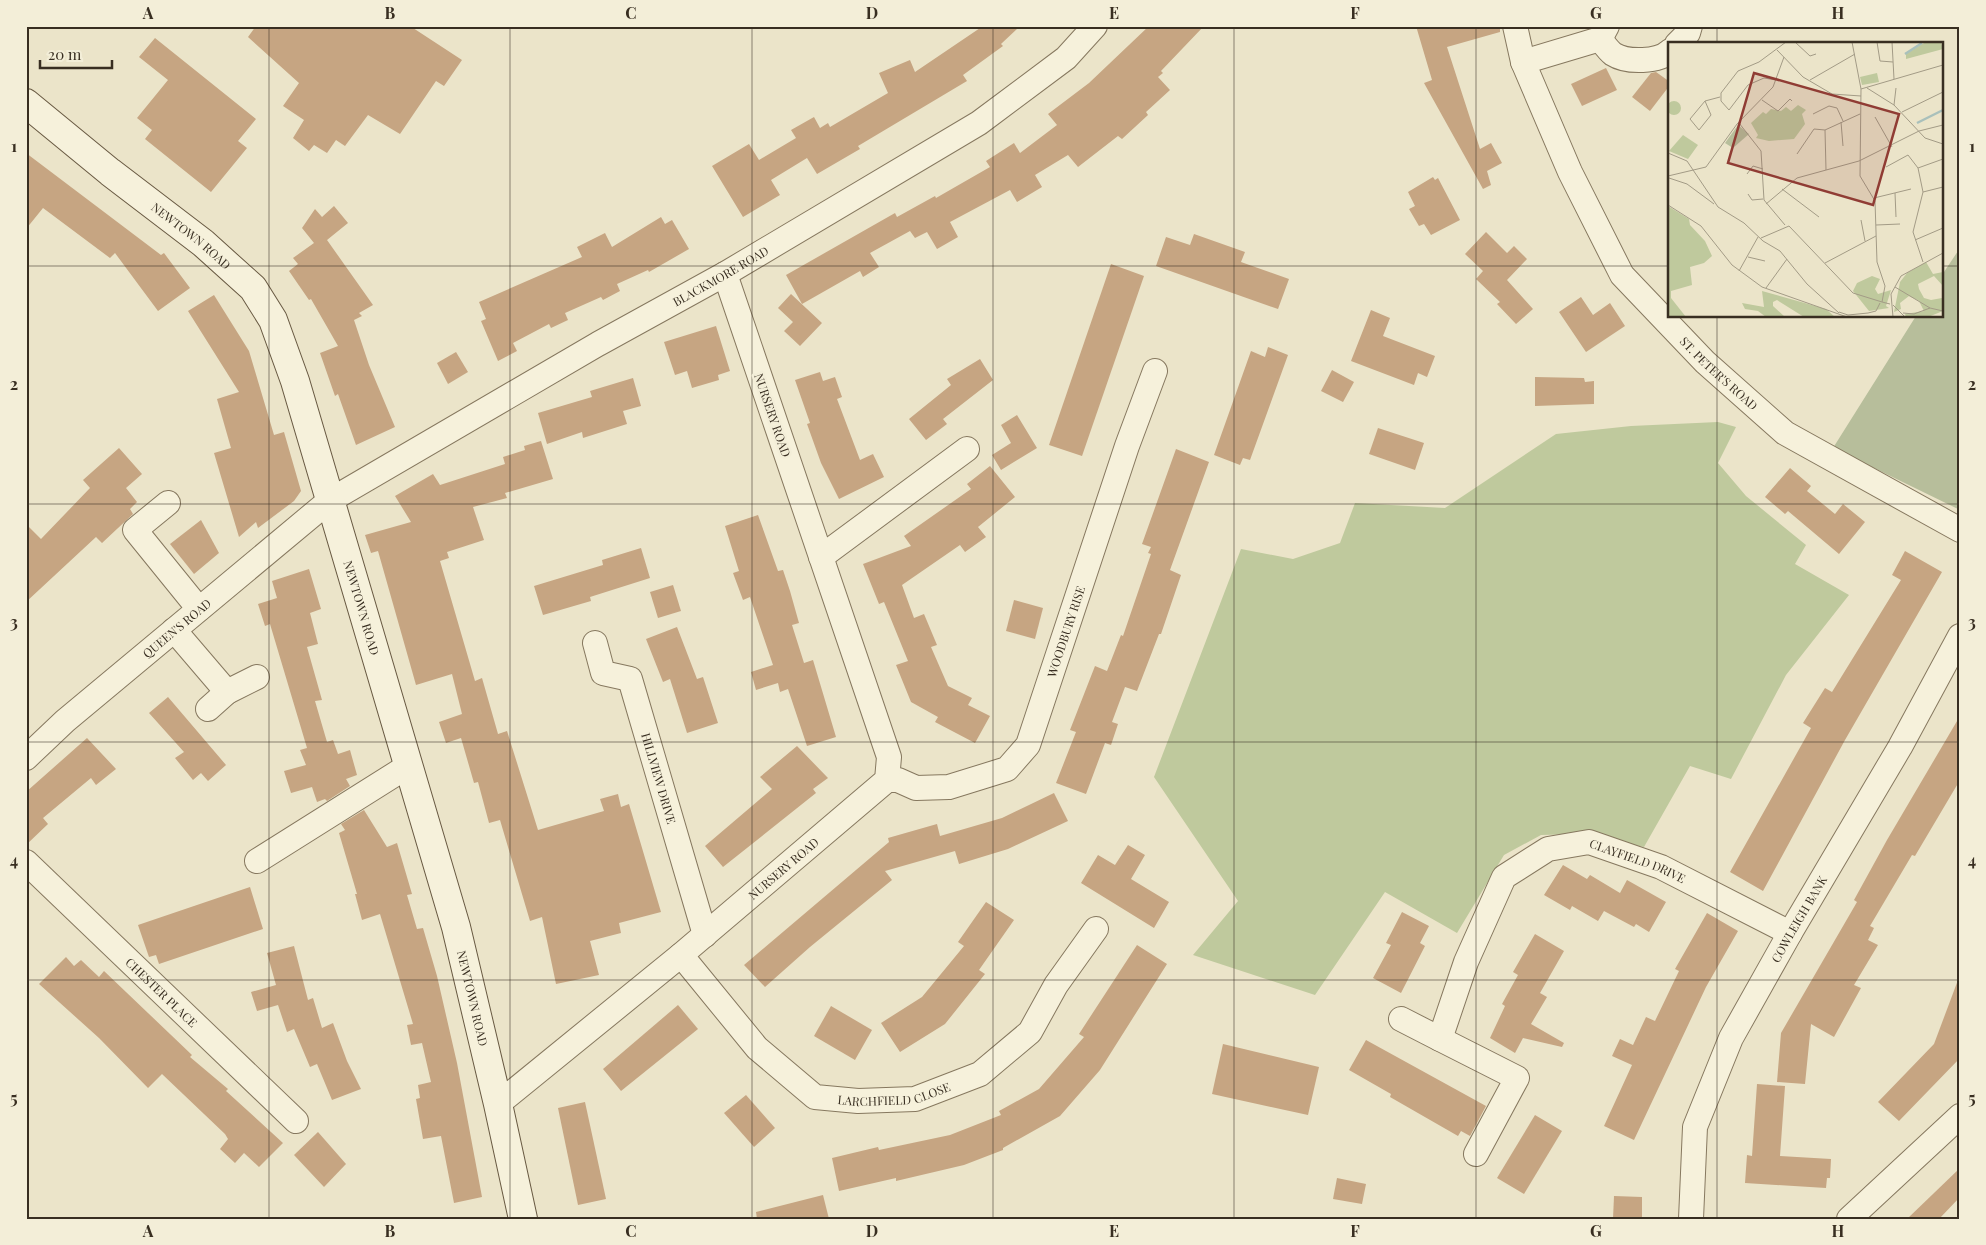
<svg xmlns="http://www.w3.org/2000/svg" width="1986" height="1245" font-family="'Playfair Display',serif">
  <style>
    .green { fill: #bfc99d }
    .cemetery { fill: #b7be9b }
    .building { fill: #c6a582 }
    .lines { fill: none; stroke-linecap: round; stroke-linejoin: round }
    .street-casing { stroke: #86785f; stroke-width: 26 }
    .secondary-casing { stroke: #685942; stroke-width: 30 }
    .street { stroke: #f6f1db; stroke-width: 24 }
    .secondary { stroke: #f6f1db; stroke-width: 28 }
    .grid { fill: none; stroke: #382e21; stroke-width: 1; stroke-opacity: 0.55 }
    .labels { text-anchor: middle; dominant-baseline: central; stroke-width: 5; stroke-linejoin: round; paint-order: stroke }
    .street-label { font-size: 12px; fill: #382e21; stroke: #f3eed8 }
    .inset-river { fill: none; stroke: #a9c0bb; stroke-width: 2.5 }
    .inset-road { fill: none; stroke: #a39b86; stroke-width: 1 }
    .view { fill: #903c34; fill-opacity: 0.15; stroke: #903c34; stroke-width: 2.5 }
    .inset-edge { fill: none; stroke: #382e21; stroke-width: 2.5 }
    .neatline { fill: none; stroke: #382e21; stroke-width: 2 }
    .grid-label { font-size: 16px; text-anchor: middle; font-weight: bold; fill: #382e21 }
  </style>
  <rect width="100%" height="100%" fill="#ebe4c9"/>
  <polygon class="green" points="1718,422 1736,427 1718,463 1746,496 1806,545 1795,564 1849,595 1786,675 1731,779 1690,766 1644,847 1580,834 1541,835 1504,855 1457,933 1385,892 1315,995 1193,955 1238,901 1154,777 1241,549 1293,559 1340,543 1355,503 1445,508 1556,434 1631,426"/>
  <polygon class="cemetery" points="1960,248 1960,510 1833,448 1916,316 1942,316 1942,275"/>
  <g class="building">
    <polygon points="256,26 410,26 462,60 444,86 436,81 400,134 368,115 345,146 336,140 327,153 314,145 309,151 293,138 304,120 283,106 299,83 248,37"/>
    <polygon points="983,26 1020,26 1001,44 1003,46 963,75 967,81 858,146 860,149 817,174 807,158 771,180 780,195 743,217 712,166 749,144 759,160 796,138 791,130 814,117 820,128 828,123 830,127 888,93 879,73 910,60 915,72"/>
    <polygon points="1149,26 1204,26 1161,71 1163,73 1158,77 1170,90 1146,112 1148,115 1122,139 1118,136 1078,167 1068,155 1035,175 1042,187 1017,202 1010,190 950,222 958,237 937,249 927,232 915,238 910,231 870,253 879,267 863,277 860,271 802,304 786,275 895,213 897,217 935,196 936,198 990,167 986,161 1014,143 1020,153 1057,125 1048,114 1089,83"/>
    <polygon points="1416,26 1500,26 1500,32 1447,47 1480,149 1491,143 1502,163 1487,171 1491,185 1483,189 1424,83 1432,80"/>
    <polygon points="155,38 256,119 238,141 247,148 211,192 145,139 152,130 137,118 168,80 139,57"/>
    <polygon points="1606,68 1617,90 1582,106 1571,84"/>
    <polygon points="1656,72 1670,82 1670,85 1650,111 1632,97 1651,73"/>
    <polygon points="26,153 161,255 164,253 190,288 158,311 115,253 110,258 43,208 26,229"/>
    <polygon points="1433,177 1435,180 1438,178 1460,220 1431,235 1424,224 1419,226 1409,209 1415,206 1408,192"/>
    <polygon points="334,206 348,223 327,240 373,305 359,313 362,316 354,320 369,365 395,427 356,445 338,394 335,396 320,353 338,346 311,299 309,300 289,271 298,264 293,258 314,243 302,228 315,209 322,217"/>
    <polygon points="661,217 665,224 672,220 689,249 649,272 648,270 617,284 620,291 603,300 601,297 565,313 568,320 551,328 549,324 513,343 517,351 498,361 481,321 486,319 479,302 582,257 577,247 605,233 612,247"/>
    <polygon points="1486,232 1507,253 1514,246 1527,259 1507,280 1533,309 1516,324 1497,304 1500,302 1476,279 1483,271 1465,254"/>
    <polygon points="1194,234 1245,252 1241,262 1289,279 1278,309 1156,266 1166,237 1190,245"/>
    <polygon points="1111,264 1144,276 1082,456 1049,445"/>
    <polygon points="791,294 822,323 800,346 784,331 793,322 778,308"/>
    <polygon points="214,295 249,351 274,435 284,432 301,491 294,501 258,528 256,522 239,537 214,453 231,448 217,399 239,392 188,311"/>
    <polygon points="1581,297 1593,315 1610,303 1625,326 1586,352 1559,312"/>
    <polygon points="1371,310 1390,318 1383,336 1435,356 1427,377 1418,373 1414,385 1351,361"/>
    <polygon points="716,326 730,371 718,375 719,380 692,388 687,371 675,375 664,342"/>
    <polygon points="1268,347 1288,355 1250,460 1243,458 1240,465 1214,455 1251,351 1265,357"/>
    <polygon points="456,352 468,372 448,384 437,363"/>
    <polygon points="980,359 993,380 943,419 947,424 926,440 909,419 951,385 947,379"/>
    <polygon points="1332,370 1354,382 1343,402 1321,391"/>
    <polygon points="820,372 823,381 835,377 842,397 837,399 860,460 873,454 884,477 839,499 821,463 807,424 810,423 795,380"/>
    <polygon points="1535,377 1584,378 1585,382 1594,381 1594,404 1535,406"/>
    <polygon points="633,378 641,406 623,411 627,424 583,438 582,432 547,444 538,413 592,397 590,391"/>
    <polygon points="1017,415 1037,448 1001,470 992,455 1011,443 1001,425"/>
    <polygon points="1378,428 1424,443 1415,470 1369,454"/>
    <polygon points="541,441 553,479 505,493 507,498 473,507 484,540 447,552 449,558 440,561 475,681 482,678 498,734 507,731 538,830 604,811 600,799 618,794 621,807 629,804 661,912 619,923 621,933 590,941 599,975 556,984 542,917 530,921 500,820 489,823 478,782 474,783 461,738 446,743 439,722 462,714 452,674 416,685 378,551 371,553 365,535 411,522 395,496 433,474 440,485 505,464 503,457 525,450 524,446"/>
    <polygon points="119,448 142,474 126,488 137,502 130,509 133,514 102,543 96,537 26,602 26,524 41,539 90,488 83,480"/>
    <polygon points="1176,449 1209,462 1170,570 1181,575 1161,634 1159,634 1137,691 1125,687 1112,722 1118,724 1111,745 1105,743 1086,794 1056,783 1076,732 1070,730 1095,666 1107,671 1121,635 1123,636 1151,554 1148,553 1151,547 1142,544"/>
    <polygon points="990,466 1015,497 978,527 986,537 965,552 960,545 902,585 914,618 924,614 937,645 931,647 948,686 972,698 968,705 990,716 975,743 935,722 938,717 911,702 896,665 908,661 884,602 879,604 863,564 911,546 904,536 971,489 967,484"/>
    <polygon points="1790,468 1811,486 1807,491 1835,514 1843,504 1865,522 1839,554 1788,511 1785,514 1765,497"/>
    <polygon points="758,515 778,571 783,570 790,591 799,623 792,625 804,663 813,660 836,737 807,746 788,689 780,692 778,683 756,690 751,672 773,665 750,597 743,600 733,573 739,571 725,526"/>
    <polygon points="201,520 219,553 194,574 170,544"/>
    <polygon points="641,548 650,578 590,597 591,601 543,615 534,586 603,565 602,560"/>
    <polygon points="1905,551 1942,572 1845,740 1763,891 1730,872 1811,728 1803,723 1825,688 1832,692 1901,580 1892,575"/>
    <polygon points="309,569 321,609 310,613 318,644 307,647 322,700 315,701 327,742 333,740 338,754 350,750 357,775 346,779 350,786 327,801 325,799 317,802 312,787 291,793 284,771 306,765 300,750 307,748 270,624 265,626 258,604 277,598 272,581"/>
    <polygon points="673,585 681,611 658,618 650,592"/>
    <polygon points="1014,600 1043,608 1035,639 1006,631"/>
    <polygon points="677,627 697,679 703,677 718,723 687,733 670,679 663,682 646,639"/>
    <polygon points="168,697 226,765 208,781 201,773 193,780 175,758 184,752 149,713"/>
    <polygon points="1960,716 1960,780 1915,856 1912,855 1870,926 1874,928 1868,940 1878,945 1854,985 1861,988 1834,1037 1811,1024 1805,1084 1777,1082 1781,1033 1857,902 1854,900 1887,840"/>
    <polygon points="87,738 116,769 96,785 91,778 43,818 48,824 26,845 26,792"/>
    <polygon points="797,746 828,778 813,789 816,793 723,867 705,846 772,789 760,777"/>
    <polygon points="1054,793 1068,821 1008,849 959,864 955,851 885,871 892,880 810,947 765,987 744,965 889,842 888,838 937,824 940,836 1002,818"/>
    <polygon points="364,810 387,847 397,843 412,894 407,895 417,929 423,928 437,976 457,1063 482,1197 454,1203 441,1136 423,1139 416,1099 420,1098 418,1085 431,1082 422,1043 411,1045 407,1025 413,1024 380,914 362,920 355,894 357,894 339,833 345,830 341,824"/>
    <polygon points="1128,845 1145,855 1131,879 1169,902 1154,928 1081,883 1098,855 1115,865"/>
    <polygon points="1563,865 1587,879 1590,875 1620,893 1627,880 1666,902 1649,932 1636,924 1634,927 1604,911 1598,921 1572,906 1570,910 1544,895"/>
    <polygon points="250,887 263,929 159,964 156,955 149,957 138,925"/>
    <polygon points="986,902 1014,920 979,970 985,974 945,1024 900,1052 881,1023 922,997 964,946 958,942"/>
    <polygon points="1402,912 1429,926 1420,943 1425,946 1401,993 1373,978 1391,945 1386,943"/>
    <polygon points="1707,913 1738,931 1706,987 1634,1140 1604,1126 1632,1065 1612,1056 1620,1039 1633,1045 1646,1017 1655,1021 1679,971 1675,969"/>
    <polygon points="1535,934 1564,951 1540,993 1547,997 1531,1024 1564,1043 1562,1047 1523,1038 1515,1053 1490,1038 1505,1006 1502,1004 1518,975 1513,972"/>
    <polygon points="1137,945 1167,964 1100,1070 1060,1116 1003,1148 1003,1150 964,1165 896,1181 896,1178 839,1191 832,1158 878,1147 879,1150 950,1135 1001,1115 999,1111 1039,1089 1084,1037 1079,1034"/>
    <polygon points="294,946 308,1000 313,998 322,1028 333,1023 347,1061 361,1089 332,1100 317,1064 310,1067 294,1029 287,1032 278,1005 257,1011 251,992 276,985 267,953"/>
    <polygon points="66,957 74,966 81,960 99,977 104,971 192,1055 190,1057 228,1089 226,1091 283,1143 259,1167 244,1153 235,1163 220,1149 228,1139 225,1134 162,1074 148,1088 99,1038 39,984"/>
    <polygon points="1958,980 1960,1058 1899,1121 1878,1102 1934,1044"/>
    <polygon points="678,1005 698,1029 621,1091 603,1069"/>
    <polygon points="831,1006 872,1030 855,1060 814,1036"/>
    <polygon points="1366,1040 1486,1106 1470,1136 1461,1131 1458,1136 1390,1097 1391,1094 1349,1070"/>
    <polygon points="1223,1044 1319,1067 1308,1115 1212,1094"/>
    <polygon points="1757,1084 1785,1086 1780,1156 1831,1159 1830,1178 1827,1178 1826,1188 1745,1183 1747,1155 1752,1156"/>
    <polygon points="746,1095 775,1128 754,1147 724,1113"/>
    <polygon points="585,1102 606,1199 578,1205 558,1108"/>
    <polygon points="1535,1115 1562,1131 1524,1194 1497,1178"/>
    <polygon points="318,1132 346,1164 324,1187 294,1155"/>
    <polygon points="1960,1168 1960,1197 1939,1219 1907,1219"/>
    <polygon points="1337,1178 1366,1184 1362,1204 1333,1199"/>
    <polygon points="823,1195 829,1219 757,1219 756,1212"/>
    <polygon points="1614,1196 1642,1197 1642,1219 1613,1219"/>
  </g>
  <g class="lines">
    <g class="street-casing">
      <g id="street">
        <path id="s1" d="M1515,26L1523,62L1570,172L1622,275L1705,362L1785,433L1960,530"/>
        <path d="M1600,39C1604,44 1608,50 1613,54C1627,63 1659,62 1670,51"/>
        <polyline points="1677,44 1688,33 1690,26"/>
        <polyline points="1523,62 1600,39 1607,26"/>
        <polyline points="168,503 135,530 199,609"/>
        <polyline points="821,557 967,449"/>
        <polyline points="174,630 227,692 257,677"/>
        <path id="s2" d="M595,643L603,673L630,679L705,935"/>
        <polyline points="208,709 227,692"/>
        <path id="s3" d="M26,758L65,721L329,501L598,344L725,274L979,123L1066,58L1095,26"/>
        <path id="s4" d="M887,780H898L916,788L949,787L1007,769L1028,745L1127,446L1155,371"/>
        <polyline points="257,861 408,766"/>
        <path id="s5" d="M26,862L296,1121"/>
        <path id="s6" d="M681,955L757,1048L815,1097L858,1101L915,1099L980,1074L1030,1032L1056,985L1096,929"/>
        <path id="s7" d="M1401,1019L1440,1039L1466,962L1504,877L1548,849L1589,842L1661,867L1790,933"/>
        <polyline points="1440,1039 1517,1078 1476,1154"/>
        <path id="s8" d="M498,1104L681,955L887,780L889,757L725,274"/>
        <path id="s9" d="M1691,1219L1695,1127L1731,1038L1790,933L1900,747L1960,636"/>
        <polyline points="1849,1219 1960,1116"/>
      </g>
    </g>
    <g class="secondary-casing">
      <g id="secondary">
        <path id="s10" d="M26,103L110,172L203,243L253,288L273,320L295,381L456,927L498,1104L523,1219"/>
      </g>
    </g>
    <use href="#street" class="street"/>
    <use href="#secondary" class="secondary"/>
  </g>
  <path class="grid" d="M269,26V1219M510,26V1219M752,26V1219M993,26V1219M1234,26V1219M1476,26V1219M1717,26V44M26,266H1670M1942,266H1960M1717,316V1219M26,504H1960M26,742H1960M26,980H1960"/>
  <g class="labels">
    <g class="street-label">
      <text stroke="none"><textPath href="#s10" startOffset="212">NEWTOWN ROAD</textPath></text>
      <text stroke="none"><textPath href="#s3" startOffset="849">BLACKMORE ROAD</textPath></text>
      <text stroke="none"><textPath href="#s1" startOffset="410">ST. PETER'S ROAD</textPath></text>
      <text transform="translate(773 415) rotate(71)">NURSERY ROAD</text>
      <text stroke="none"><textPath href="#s10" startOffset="632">NEWTOWN ROAD</textPath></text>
      <text stroke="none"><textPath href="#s3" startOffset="199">QUEEN'S ROAD</textPath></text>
      <text stroke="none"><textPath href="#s4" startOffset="276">WOODBURY RISE</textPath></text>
      <text stroke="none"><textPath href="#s2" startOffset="162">HILLVIEW DRIVE</textPath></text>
      <text stroke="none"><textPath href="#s7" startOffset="364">CLAYFIELD DRIVE</textPath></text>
      <text stroke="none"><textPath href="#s8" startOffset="370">NURSERY ROAD</textPath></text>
      <text stroke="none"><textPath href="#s9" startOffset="325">COWLEIGH BANK</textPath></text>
      <text stroke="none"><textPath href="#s5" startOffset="188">CHESTER PLACE</textPath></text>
      <text stroke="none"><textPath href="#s10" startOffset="1038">NEWTOWN ROAD</textPath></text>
      <text stroke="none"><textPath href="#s6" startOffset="276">LARCHFIELD CLOSE</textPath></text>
    </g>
  </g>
  <g transform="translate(1668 42)">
    <rect width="275" height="275" fill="#ebe4c9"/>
    <path d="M273,0L275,7L238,17V12L256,1ZM209,31L211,40L194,43L192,35ZM-1 66a7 7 0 1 1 14 0a7 7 0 1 1-14 0ZM130,63L138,68L134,72L137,82L126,97L101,99L88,96L90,93L83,81L95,70L98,72L103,67L113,69L118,65L123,69ZM15,93L30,103L20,117L1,109ZM0,164L21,177L22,183L37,199L44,214L36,221L22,225L24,243L3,249V256L18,275H0ZM258,220L265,232L275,230V244L266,234L250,242L251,247L256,256L263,258L274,256L275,251V269L260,275H238L237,272L256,269L251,259L241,254L232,261L233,267L226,270L232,240L239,231ZM204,234L212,237L207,247L210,252L223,248L218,264L221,266L201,269L185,249L189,241ZM94,249L158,267L167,275H136L109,258L105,260V264L117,275H98L90,269L77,267L74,261L96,265Z" fill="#bfc99d"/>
    <path d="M70,83L81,92L65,106L57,101Z" fill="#b7be9b"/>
    <path class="inset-river" d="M237,12L254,1M249,81L275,68"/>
    <path class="inset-road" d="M127,0L142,14L148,12M184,0L193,47L192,134L207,159L209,220L217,244L214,260L222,262M209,0L212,19L225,20M224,0L226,37M109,8L135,35L164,52L193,54M108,38L96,36L80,43L61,68L53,59V51L70,29L91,20L118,0M142,38L187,12M199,46L226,63L257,96L275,102M193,47L275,23M94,58L110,69L122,57L124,59M37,59L22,77L31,88L43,73L37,59L52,55M226,63L228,46M234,70L275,50M145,72L161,64L169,66L175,79M207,75L224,105M173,80L175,104M71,81L93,109L96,158L117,183M0,111L19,119L50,165L76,181L95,199L112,209L139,242L171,271M129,112L146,87L157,88M218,125L240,113L250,126L255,150L245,190L255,220M250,126L275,117M158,128L157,88L192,72M79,132L85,124L95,127M0,134L38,125L69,82L105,45L116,15M1,136L19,142L46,162M114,147L151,175M255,150L275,145M227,151L228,175M80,152L84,158L95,157M206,156L243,147M98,162L129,136L191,119L251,89L275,83M0,163L33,184L64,223L94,245L179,275M193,178L197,199M208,183L232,182M93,196L121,184L185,251L214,260M247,198L275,186M80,215L97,219M157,221L208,194M71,229L90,195M227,245L262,266L275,269M98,246L119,217M225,263L237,275M171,270L180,273L200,271L208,269L212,261M235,271L246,272L262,266M225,275L223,252L233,234L275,211"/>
    <path class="view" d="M86,31L231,72L205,163L60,121Z"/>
    <rect width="275" height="275" class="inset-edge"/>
  </g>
  <rect width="1986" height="1245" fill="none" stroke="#f3eed8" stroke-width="55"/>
  <path d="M40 60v8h72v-8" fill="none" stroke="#382e21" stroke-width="2.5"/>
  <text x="48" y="60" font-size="15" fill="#382e21" stroke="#f3eed8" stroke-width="4" paint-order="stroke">20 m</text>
  <rect x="28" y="28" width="1930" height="1190" class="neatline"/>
  <g class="grid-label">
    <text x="148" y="19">A</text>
    <text x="390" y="19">B</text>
    <text x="631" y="19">C</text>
    <text x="872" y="19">D</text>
    <text x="1114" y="19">E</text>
    <text x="1355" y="19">F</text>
    <text x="1596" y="19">G</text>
    <text x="1838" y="19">H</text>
    <text x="14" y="152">1</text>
    <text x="1972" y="152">1</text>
    <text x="14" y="390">2</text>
    <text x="1972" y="390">2</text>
    <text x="14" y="628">3</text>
    <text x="1972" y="628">3</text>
    <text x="14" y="866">4</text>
    <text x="1972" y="866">4</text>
    <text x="14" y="1104">5</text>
    <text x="1972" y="1104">5</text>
    <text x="148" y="1237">A</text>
    <text x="390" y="1237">B</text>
    <text x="631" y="1237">C</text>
    <text x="872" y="1237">D</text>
    <text x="1114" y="1237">E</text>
    <text x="1355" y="1237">F</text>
    <text x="1596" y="1237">G</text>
    <text x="1838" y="1237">H</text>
  </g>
</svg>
